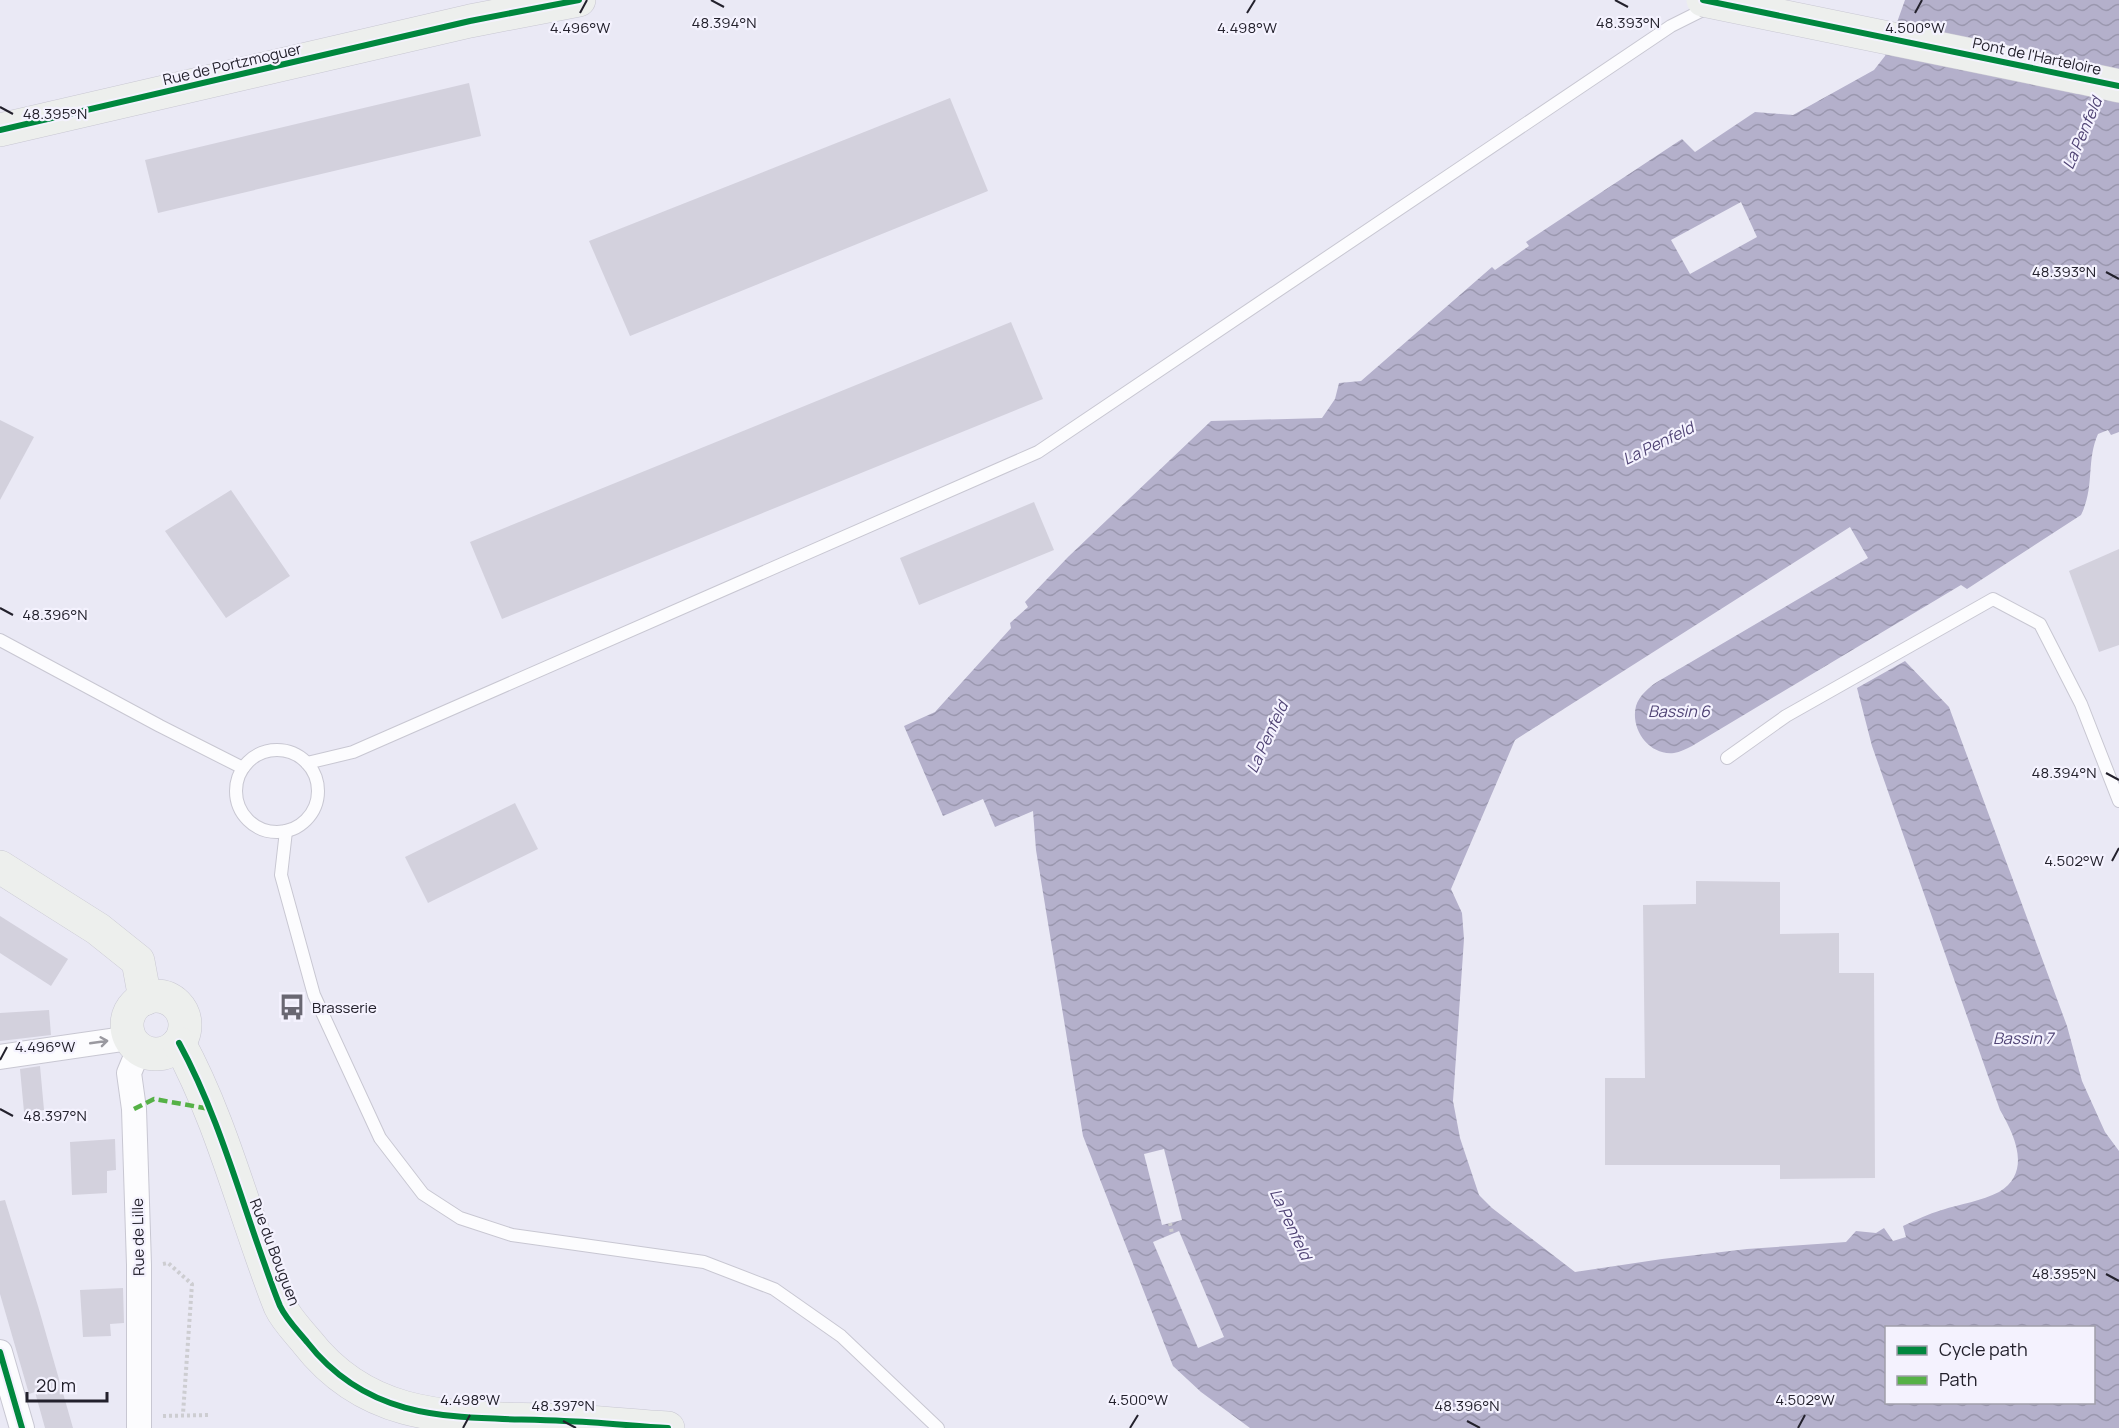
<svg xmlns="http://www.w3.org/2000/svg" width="2119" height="1428" font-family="Manrope,sans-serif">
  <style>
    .water { fill: url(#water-waves); fill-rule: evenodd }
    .pier { fill: #eae9f5 }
    .building { fill: #d3d1dd }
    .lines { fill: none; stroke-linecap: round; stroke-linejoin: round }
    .lane-casing { stroke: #c8c7d2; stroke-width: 14 }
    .street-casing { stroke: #c8c7d2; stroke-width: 26 }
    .secondary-casing { stroke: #c8c7d2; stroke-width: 34 }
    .path { stroke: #cdcdd1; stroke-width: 4; stroke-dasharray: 3 3; stroke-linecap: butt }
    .lane { stroke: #fcfcfe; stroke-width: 12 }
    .street { stroke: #fcfcfe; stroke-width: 24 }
    .secondary { stroke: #edefed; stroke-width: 33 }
    .secondary-bridge-casing { stroke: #c8c7d2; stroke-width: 34; stroke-linecap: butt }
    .secondary-bridge { stroke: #edefed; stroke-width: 33 }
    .quiet { stroke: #55b146; stroke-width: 4.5; stroke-dasharray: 9 4.5; stroke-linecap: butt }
    .cycleway-casing { stroke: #f4f2fe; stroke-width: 10 }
    .cycleway { stroke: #00873e; stroke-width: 6 }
    .oneway { stroke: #9a99a0 }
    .ticks { fill: none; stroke: #23212c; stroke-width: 2 }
    .labels { text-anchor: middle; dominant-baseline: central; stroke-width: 4.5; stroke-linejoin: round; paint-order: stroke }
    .street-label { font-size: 15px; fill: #23212c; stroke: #f4f2fe }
    .poi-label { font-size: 15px; fill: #23212c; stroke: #f4f2fe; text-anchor: start }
    .water-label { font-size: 16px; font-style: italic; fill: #504475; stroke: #f4f2fe }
    .ticks-label { font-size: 15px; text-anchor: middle; fill: #23212c; stroke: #f4f2fe; stroke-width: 4.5; stroke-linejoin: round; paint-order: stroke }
  </style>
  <defs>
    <pattern id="water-waves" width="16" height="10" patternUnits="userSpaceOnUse" patternTransform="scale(1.5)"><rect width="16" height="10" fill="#b4b0cb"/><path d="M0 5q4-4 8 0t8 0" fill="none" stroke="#9a97ae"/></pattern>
  </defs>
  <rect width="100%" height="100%" fill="#eae9f5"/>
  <path class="water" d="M1905,0H2119V432L2111,435L2108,430L2098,434C2086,461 2095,487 2081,515L1967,589L1961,585L1692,746C1686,749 1680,752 1674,753C1649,756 1630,729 1636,706C1639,696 1649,687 1657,682L1868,558L1850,527L1515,740L1451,889L1462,913L1464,939L1453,1101L1460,1138L1479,1195L1492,1208L1575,1272L1662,1259L1747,1249L1846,1242L1856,1231L1876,1233L1884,1228L1893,1241L1906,1237L1903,1226C1916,1220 1928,1214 1942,1210C1960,1204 1982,1201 1999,1192C2032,1172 2015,1136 2000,1110L1872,746L1857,688L1905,661L1949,707L2067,1026L2082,1081L2105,1132L2119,1151V1428H1250L1201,1392L1173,1366L1083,1136L1036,850L1033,811L995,827L983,799L943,816L904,726L935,712L1011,628L1010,623L1028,607L1025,602L1068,557L1211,421L1322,418L1335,399L1339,383L1361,381L1492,267L1495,270L1529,246L1526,242L1682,139L1695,152L1755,112L1793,115L1874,70L1885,56ZM1886,1328H2094V1402H1886Z"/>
  <g class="pier">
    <polygon points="1741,202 1757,237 1690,274 1671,240"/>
    <polygon points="1164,1149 1182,1220 1162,1225 1144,1154"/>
    <polygon points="1179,1231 1224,1337 1198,1348 1153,1242"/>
  </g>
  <g class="building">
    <polygon points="469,83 481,136 158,213 145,160"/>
    <polygon points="950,98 988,191 630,336 589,241"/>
    <polygon points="1011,322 1043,399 502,619 470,542"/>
    <polygon points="0,420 34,437 0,500"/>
    <polygon points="231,490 290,576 226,618 165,531"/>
    <polygon points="1034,502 1054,550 919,605 900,558"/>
    <polygon points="2119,549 2119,645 2099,652 2069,571"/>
    <polygon points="515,803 538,849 428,903 405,857"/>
    <polygon points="1696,881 1780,882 1780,934 1839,933 1839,973 1874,973 1875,1178 1780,1179 1780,1165 1605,1165 1605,1078 1645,1078 1643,905 1696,904"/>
    <polygon points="0,916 68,959 51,986 0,953"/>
    <polygon points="49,1010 51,1035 0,1041 0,1013"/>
    <polygon points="40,1066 44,1110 24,1112 20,1069"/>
    <polygon points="115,1139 116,1170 107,1171 107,1193 72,1195 70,1142"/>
    <polygon points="5,1200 38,1306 73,1428 45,1428 35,1392 29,1394 0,1294 0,1201"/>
    <polygon points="123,1288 124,1323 110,1324 111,1336 83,1337 80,1290"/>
  </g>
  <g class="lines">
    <g class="lane-casing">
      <g id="lane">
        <polyline points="0,640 160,726 243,768"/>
        <circle cx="277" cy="791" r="41"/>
        <polyline points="1727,758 1786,716 1993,599 2040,624 2081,704 2119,801"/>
        <polyline points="307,763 353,752 1038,452 1671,26 1709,7"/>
        <polyline points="286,831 281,875 314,995 380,1138 423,1194 460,1218 512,1235 704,1262 774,1289 841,1336 938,1428"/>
      </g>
    </g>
    <g class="street-casing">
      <g id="street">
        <polyline points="0,1057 130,1038"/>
        <polyline points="0,1352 22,1428"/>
        <polyline points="139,1428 139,1265 134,1109 129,1073 139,1049"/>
      </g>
    </g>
    <g class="secondary-casing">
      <g id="secondary">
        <polyline points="2078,77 2119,86"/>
        <polyline points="0,130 470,21 579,0"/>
        <polyline points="0,867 98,929 138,961 145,999"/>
        <circle cx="156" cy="1025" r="29"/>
        <path d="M179,1043C215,1109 236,1183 261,1254C267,1271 273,1289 280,1306C286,1319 298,1331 307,1342C374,1428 465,1416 564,1421C599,1422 633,1426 668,1428"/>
      </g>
    </g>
    <g class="path">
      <polyline points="1170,1223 1172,1234"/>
      <polyline points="163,1264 168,1263 192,1284 183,1414"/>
      <polyline points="163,1416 210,1415"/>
    </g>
    <use href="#lane" class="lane"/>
    <use href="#street" class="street"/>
    <use href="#secondary" class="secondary"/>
    <g class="secondary-bridge-casing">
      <polyline id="secondary-bridge" points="1703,0 2078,77"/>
    </g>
    <use href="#secondary-bridge" class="secondary-bridge"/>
    <polyline class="quiet" points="134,1109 154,1099 210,1109"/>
    <g class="cycleway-casing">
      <g id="cycleway">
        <polyline points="1703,0 2119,86"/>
        <polyline points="0,130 470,21 579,0"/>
        <path d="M179,1043C215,1109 236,1183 261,1254C267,1271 273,1289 280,1306C286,1319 298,1331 307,1342C374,1428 465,1416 564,1421C599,1422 633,1426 668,1428"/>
        <polyline points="0,1352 22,1428"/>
      </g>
    </g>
    <use href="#cycleway" class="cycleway"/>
  </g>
  <defs><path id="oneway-shaft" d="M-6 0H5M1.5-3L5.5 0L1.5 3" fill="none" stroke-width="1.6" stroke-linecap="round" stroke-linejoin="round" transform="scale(1.5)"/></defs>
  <use class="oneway" href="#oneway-shaft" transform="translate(99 1042) rotate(-8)"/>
  <path class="ticks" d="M711,0L724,7M1615,0L1628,7M580,13L587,0M1247,13L1255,0M1915,13L1922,0M0,107L13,114M2106,272L2119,279M0,608L13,615M2106,773L2119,780M2112,861L2119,848M0,1060L7,1047M0,1109L13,1116M2106,1274L2119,1281M563,1421L576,1428M1467,1421L1480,1428M463,1428L470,1415M1130,1428L1138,1415M1798,1428L1805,1415"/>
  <defs>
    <g id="bus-bare" transform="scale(2.07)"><path d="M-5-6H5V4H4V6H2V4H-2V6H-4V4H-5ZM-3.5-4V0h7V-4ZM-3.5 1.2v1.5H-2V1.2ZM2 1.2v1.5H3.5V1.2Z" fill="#696772" stroke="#f4f2fe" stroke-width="2.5" paint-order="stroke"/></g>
  </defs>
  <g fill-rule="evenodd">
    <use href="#bus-bare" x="292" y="1007"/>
  </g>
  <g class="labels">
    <g class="street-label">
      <text transform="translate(2037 56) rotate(12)">Pont de l'Harteloire</text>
      <text transform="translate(232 64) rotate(-13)">Rue de Portzmoguer</text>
      <text transform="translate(138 1237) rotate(-91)">Rue de Lille</text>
      <text transform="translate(275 1252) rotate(69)">Rue du Bouguen</text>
    </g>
    <g class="poi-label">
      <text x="312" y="1007">Brasserie</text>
    </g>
    <g class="water-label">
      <text transform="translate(2082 133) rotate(-67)">La Penfeld</text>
      <text transform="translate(1658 443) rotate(-26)">La Penfeld</text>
      <text x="1679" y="711">Bassin 6</text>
      <text transform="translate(1267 737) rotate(-65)">La Penfeld</text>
      <text x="2023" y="1038">Bassin 7</text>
      <text transform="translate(1291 1224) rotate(65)">La Penfeld</text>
    </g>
  </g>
  <g class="ticks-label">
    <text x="724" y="28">48.394°N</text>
    <text x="1628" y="28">48.393°N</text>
    <text x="580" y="33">4.496°W</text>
    <text x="1247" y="33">4.498°W</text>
    <text x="1915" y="33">4.500°W</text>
    <text x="55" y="119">48.395°N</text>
    <text x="2064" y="277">48.393°N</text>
    <text x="55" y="620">48.396°N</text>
    <text x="2064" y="778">48.394°N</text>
    <text x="2074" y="866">4.502°W</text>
    <text x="45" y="1052">4.496°W</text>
    <text x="55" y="1121">48.397°N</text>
    <text x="2064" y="1279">48.395°N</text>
    <text x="470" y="1405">4.498°W</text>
    <text x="1138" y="1405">4.500°W</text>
    <text x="1805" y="1405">4.502°W</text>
    <text x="563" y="1411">48.397°N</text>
    <text x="1467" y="1411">48.396°N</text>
  </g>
  <rect x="1885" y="1326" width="210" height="78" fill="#f4f2fe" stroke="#a09eaa" stroke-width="1.5"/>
  <rect x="1897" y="1346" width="30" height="9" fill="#00873e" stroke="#a09eaa" stroke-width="1.5"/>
  <text x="1939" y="1356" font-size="18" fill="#23212c">Cycle path</text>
  <rect x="1897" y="1376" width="30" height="9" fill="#55b146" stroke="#a09eaa" stroke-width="1.5"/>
  <text x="1939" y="1386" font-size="18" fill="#23212c">Path</text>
  <path d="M27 1392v9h80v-9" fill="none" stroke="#23212c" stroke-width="3"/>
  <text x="36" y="1392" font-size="18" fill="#23212c" stroke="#f4f2fe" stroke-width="4.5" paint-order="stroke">20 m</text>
</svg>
